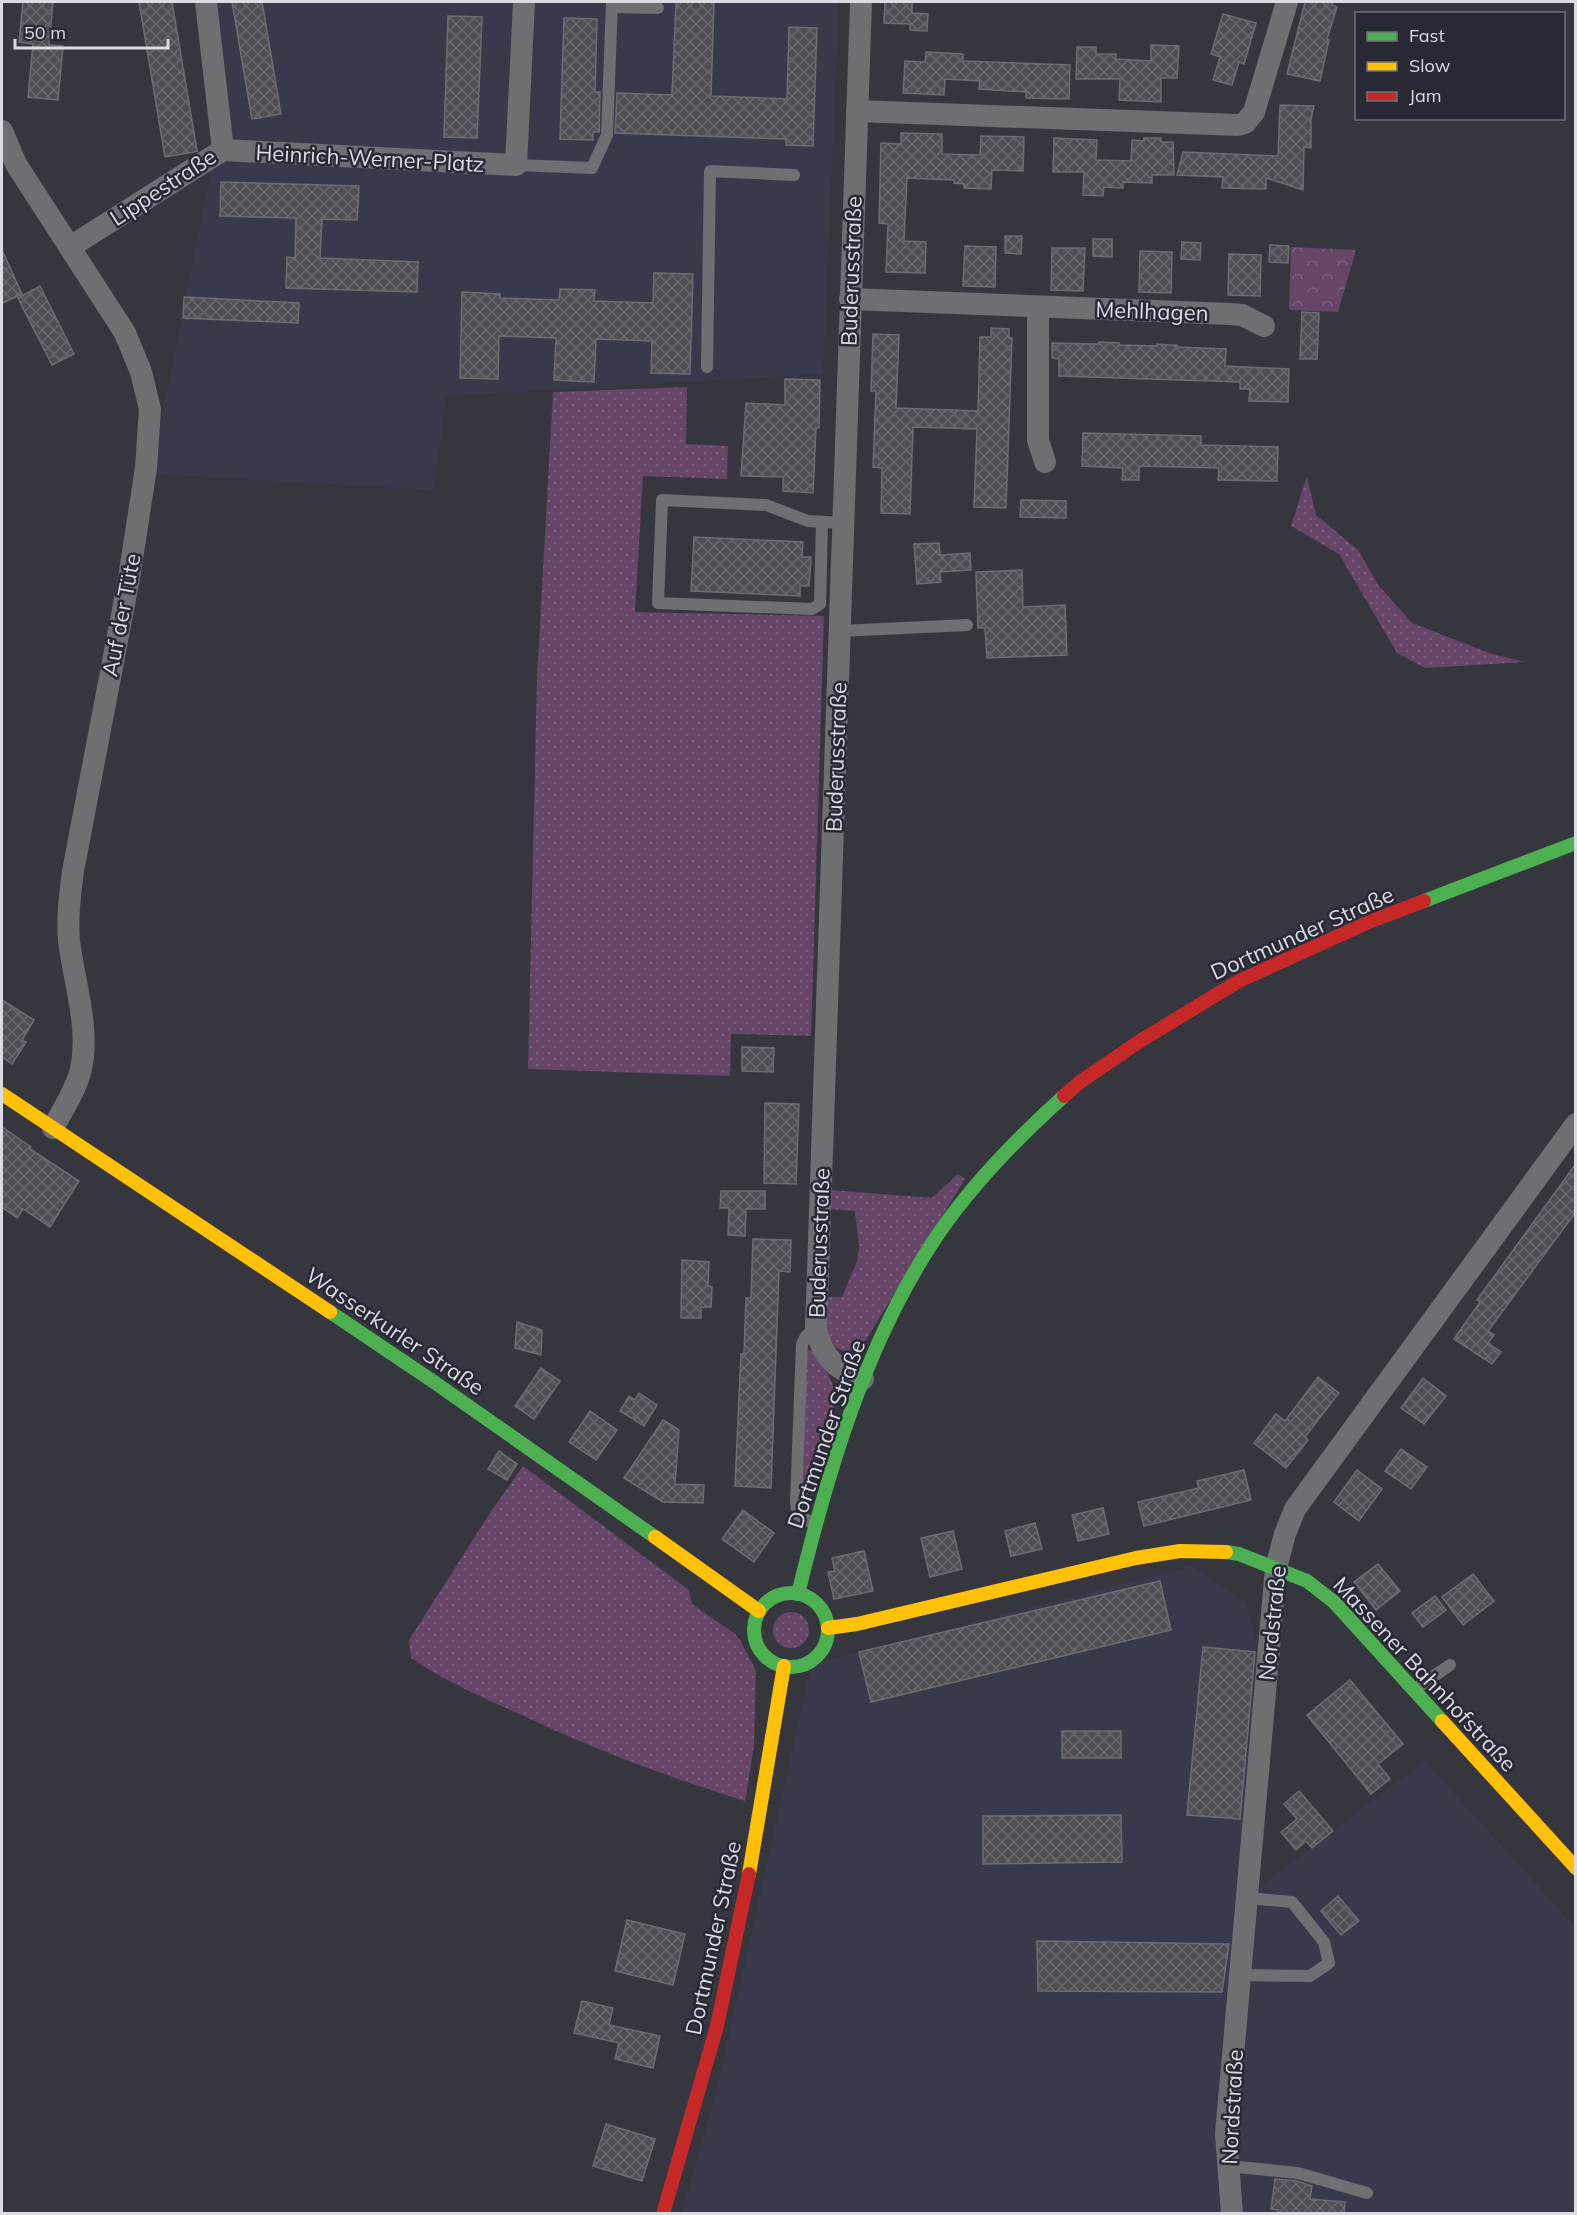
<svg xmlns="http://www.w3.org/2000/svg" width="1577" height="2215" font-family="Mulish,sans-serif">
  <style>
    .built { fill: #39394c }
    .grass { fill: url(#grass-dots) }
    .park { fill: url(#park-crowns) }
    .building { fill: url(#building-cross-hatch); stroke: #6e6c73; stroke-width: 1.5 }
    .lines { fill: none; stroke-linecap: round; stroke-linejoin: round }
    .lane { stroke: #6d6f73; stroke-width: 12 }
    .street { stroke: #6d6f73; stroke-width: 22 }
    .fast { stroke: #4caf50; stroke-width: 14 }
    .slow { stroke: #ffc107; stroke-width: 14 }
    .jam { stroke: #c62828; stroke-width: 14 }
    .labels { text-anchor: middle; dominant-baseline: central; stroke-width: 5; stroke-linejoin: round; paint-order: stroke }
    .street-label { font-size: 22px; fill: #dbdbe4; stroke: #292936 }
  </style>
  <defs>
    <pattern id="grass-dots" width="8" height="8" patternUnits="userSpaceOnUse" patternTransform="scale(1.5)"><rect width="8" height="8" fill="#664568"/><path d="M2 2h.1M6 6h.1" fill="none" stroke="#7b5f7d" stroke-width="1.8" stroke-linecap="round"/></pattern>
    <pattern id="park-crowns" width="20" height="18" patternUnits="userSpaceOnUse" patternTransform="scale(1.5)"><rect width="20" height="18" fill="#664568"/><path d="M2 6a3 3 0 1 1 6 0M12 15a3 3 0 1 1 6 0" fill="none" stroke="#7b5f7d"/></pattern>
    <pattern id="building-cross-hatch" width="8" height="8" patternUnits="userSpaceOnUse" patternTransform="scale(1.5)"><rect width="8" height="8" fill="#4f4e55"/><path d="M0 0l8 8M0 8l8-8" fill="none" stroke="#68676d"/></pattern>
  </defs>
  <rect width="100%" height="100%" fill="#36363e"/>
  <g class="built">
    <polygon points="207,2 839,2 823,374 446,396 434,490 154,474 159,433 215,149"/>
    <polygon points="1191,1566 1246,1602 1258,1646 1236,1905 1425,1761 1575,1927 1575,2213 681,2214 716,2093 811,1665"/>
  </g>
  <g class="grass">
    <polygon points="687,387 686,444 728,446 727,479 643,476 635,612 824,616 811,1036 731,1034 730,1076 528,1069 537,677 553,392"/>
    <polygon points="1307,476 1316,515 1358,550 1379,586 1412,623 1492,654 1526,662 1425,668 1397,653 1339,554 1291,526"/>
    <polygon points="958,1174 965,1179 859,1351 850,1353 836,1348 827,1334 826,1297 842,1297 857,1261 859,1247 855,1211 830,1209 830,1190 932,1198"/>
    <path d="M808,1350H811C819,1363 831,1374 834,1390C839,1413 813,1473 807,1498L804,1503L800,1496L805,1357Z"/>
    <path d="M523,1466L689,1590L692,1604L735,1634L740,1640L756,1671L754,1746L745,1801C667,1777 591,1748 517,1713C480,1696 446,1682 411,1658L409,1640L490,1513Z"/>
    <circle cx="791" cy="1630" r="18"/>
  </g>
  <polygon class="park" points="1291,247 1356,250 1338,312 1289,310"/>
  <g class="building">
    <polygon points="23,2 53,2 49,45 63,46 58,100 28,97 33,44 19,42"/>
    <polygon points="139,2 172,2 197,151 194,152 165,157"/>
    <polygon points="232,2 262,2 281,114 252,119"/>
    <polygon points="676,2 714,2 711,96 787,99 789,27 817,28 813,146 786,145 786,139 615,133 617,93 672,95"/>
    <polygon points="885,2 912,2 912,13 928,14 927,31 910,30 910,24 884,23"/>
    <polygon points="1305,2 1333,2 1332,5 1337,7 1327,39 1329,40 1320,81 1287,74"/>
    <polygon points="1223,14 1256,23 1244,64 1239,62 1232,85 1213,80 1220,57 1211,54"/>
    <polygon points="448,16 482,17 477,138 444,137"/>
    <polygon points="564,18 597,19 595,92 600,92 599,132 593,132 593,140 560,139"/>
    <polygon points="1151,45 1179,46 1177,78 1161,78 1161,102 1119,100 1120,79 1076,79 1077,47 1096,47 1096,54 1116,54 1116,59 1151,61"/>
    <polygon points="926,52 963,54 963,61 1070,65 1069,99 1026,98 1026,92 979,89 980,81 945,79 944,95 903,93 905,61 925,62"/>
    <polygon points="1280,105 1314,106 1311,119 1311,148 1304,147 1303,190 1266,178 1266,189 1222,188 1223,177 1177,175 1183,152 1278,156"/>
    <polygon points="901,133 942,134 942,154 980,155 981,136 1024,137 1023,171 992,170 991,189 964,188 964,184 954,183 954,180 907,178 904,241 926,242 925,273 886,272 888,224 879,223 881,143 901,144"/>
    <polygon points="1054,138 1097,140 1096,160 1131,161 1132,140 1144,141 1144,138 1161,138 1161,142 1173,142 1174,175 1152,175 1152,183 1123,182 1123,188 1104,187 1103,196 1083,195 1084,172 1053,172"/>
    <polygon points="221,182 359,186 357,220 322,219 320,258 418,262 417,292 286,288 287,257 295,258 296,218 220,216"/>
    <polygon points="1005,236 1022,236 1021,254 1005,253"/>
    <polygon points="1093,239 1112,239 1112,257 1093,256"/>
    <polygon points="1182,242 1201,243 1200,260 1181,259"/>
    <polygon points="1270,245 1289,246 1288,263 1269,262"/>
    <polygon points="965,246 996,247 995,287 963,286"/>
    <polygon points="1052,248 1085,248 1083,291 1051,290"/>
    <polygon points="2,250 22,294 2,303"/>
    <polygon points="1140,251 1172,252 1171,293 1139,292"/>
    <polygon points="1229,254 1261,255 1260,296 1228,295"/>
    <polygon points="654,273 693,274 690,374 651,373 652,341 596,339 594,382 554,380 556,338 499,336 498,379 460,378 462,292 500,294 500,298 559,300 560,289 595,290 594,301 653,303"/>
    <polygon points="40,286 74,354 52,365 18,298"/>
    <polygon points="184,297 299,303 298,323 183,318"/>
    <polygon points="1302,312 1319,313 1317,359 1300,359"/>
    <polygon points="991,328 1009,329 1009,338 1012,338 1006,508 974,507 977,429 913,427 910,514 881,513 882,468 873,467 876,391 871,391 873,334 899,335 896,408 978,411 980,337 991,337"/>
    <polygon points="1099,342 1119,343 1119,345 1157,346 1157,344 1168,345 1177,345 1177,347 1226,349 1225,366 1289,369 1288,402 1249,401 1250,389 1240,389 1240,382 1059,376 1059,359 1052,358 1052,343 1099,344"/>
    <polygon points="785,379 820,380 819,428 816,428 813,493 783,491 783,477 741,476 746,403 785,405"/>
    <polygon points="1083,433 1201,436 1201,445 1278,447 1277,481 1218,480 1219,468 1141,466 1139,468 1139,480 1122,480 1123,468 1082,466"/>
    <polygon points="1021,500 1066,501 1066,518 1020,517"/>
    <polygon points="694,537 803,542 802,557 811,557 809,586 800,586 800,596 691,591"/>
    <polygon points="939,543 940,555 970,553 971,570 940,572 941,582 917,584 914,544"/>
    <polygon points="1022,570 1023,607 1065,605 1067,655 987,658 985,628 978,628 976,572"/>
    <polygon points="2,1000 34,1020 22,1040 26,1042 12,1064 2,1057"/>
    <polygon points="742,1047 774,1048 773,1072 742,1071"/>
    <polygon points="765,1103 799,1104 796,1184 764,1183"/>
    <polygon points="2,1127 31,1147 30,1149 79,1181 50,1227 23,1209 17,1218 2,1207"/>
    <polygon points="1575,1165 1575,1213 1488,1331 1494,1335 1488,1343 1501,1352 1492,1364 1454,1339 1480,1302 1477,1300"/>
    <polygon points="721,1191 765,1191 765,1209 746,1209 745,1236 728,1235 729,1208 720,1208"/>
    <polygon points="753,1239 791,1240 790,1272 779,1271 771,1488 735,1486 741,1354 744,1354 746,1298 751,1298"/>
    <polygon points="682,1260 709,1262 708,1286 712,1287 711,1307 701,1307 701,1318 681,1318"/>
    <polygon points="517,1322 542,1330 541,1355 515,1348"/>
    <polygon points="541,1368 560,1381 534,1419 515,1406"/>
    <polygon points="1318,1377 1339,1393 1305,1437 1308,1440 1286,1468 1254,1443 1276,1414 1285,1421"/>
    <polygon points="1423,1378 1446,1396 1424,1424 1401,1408"/>
    <polygon points="639,1393 657,1405 644,1426 620,1411 629,1396 635,1400"/>
    <polygon points="590,1411 617,1430 596,1460 569,1442"/>
    <polygon points="663,1420 679,1430 675,1484 704,1485 703,1503 663,1502 624,1478"/>
    <polygon points="1401,1449 1427,1467 1411,1489 1385,1471"/>
    <polygon points="499,1451 517,1464 507,1480 488,1469"/>
    <polygon points="1244,1470 1251,1500 1144,1526 1138,1502 1199,1488 1197,1481"/>
    <polygon points="1357,1470 1382,1489 1359,1521 1334,1502"/>
    <polygon points="1103,1508 1109,1534 1078,1541 1072,1515"/>
    <polygon points="743,1510 774,1533 754,1562 722,1539"/>
    <polygon points="1035,1523 1042,1549 1011,1556 1005,1531"/>
    <polygon points="953,1531 962,1569 930,1577 921,1538"/>
    <polygon points="864,1551 873,1591 834,1599 828,1572 835,1571 832,1558"/>
    <polygon points="1378,1564 1400,1591 1376,1610 1354,1582"/>
    <polygon points="1473,1574 1494,1601 1463,1625 1442,1597"/>
    <polygon points="1160,1581 1171,1630 871,1702 859,1652"/>
    <polygon points="1435,1596 1446,1610 1423,1627 1412,1613"/>
    <polygon points="1203,1647 1255,1652 1240,1819 1187,1815"/>
    <polygon points="1350,1680 1403,1744 1378,1764 1390,1779 1371,1794 1307,1715"/>
    <rect x="1062" y="1731" width="59" height="27"/>
    <polygon points="1299,1791 1333,1831 1312,1848 1306,1841 1296,1850 1281,1832 1297,1819 1284,1804"/>
    <polygon points="1121,1815 1122,1862 983,1864 983,1816"/>
    <polygon points="1338,1896 1359,1921 1341,1935 1321,1911"/>
    <polygon points="627,1920 685,1934 673,1985 615,1971"/>
    <polygon points="1037,1941 1229,1944 1222,1992 1038,1991"/>
    <polygon points="582,2001 613,2008 609,2025 660,2036 653,2068 615,2059 619,2043 574,2033"/>
    <polygon points="606,2124 655,2139 642,2181 593,2166"/>
    <polygon points="1275,2179 1296,2181 1312,2186 1310,2199 1345,2202 1344,2214 1277,2214 1278,2210 1271,2209"/>
  </g>
  <g class="lines">
    <g class="lane">
      <polyline points="612,7 658,8"/>
      <polyline points="516,165 592,168 607,135 612,2"/>
      <polyline points="707,367 710,171 794,175"/>
      <polyline points="822,522 820,604 812,609 658,603 662,500 766,505 808,521 843,523"/>
      <polyline points="840,631 967,625"/>
      <polyline points="816,1329 806,1336 802,1344 796,1502 798,1515 816,1525"/>
      <polyline points="1415,1689 1450,1665"/>
      <polyline points="1240,1975 1310,1976 1329,1963 1324,1942 1292,1902 1247,1898"/>
      <polyline points="1228,2166 1298,2173 1367,2193"/>
    </g>
    <g class="street">
      <polyline points="206,2 223,150"/>
      <path d="M861,2L816,1329C823,1358 835,1369 863,1379"/>
      <polyline points="857,111 1238,125 1245,123 1254,112 1287,2"/>
      <path d="M2,131L16,164L125,333L141,372L150,409L146,468L129,578L73,871C70,895 67,917 69,941C74,982 90,1028 81,1069C76,1090 63,1109 53,1128"/>
      <polyline points="223,150 516,165 524,2"/>
      <polyline points="70,247 223,150"/>
      <polyline points="850,299 1231,314 1242,315 1264,326"/>
      <polyline points="1038,307 1038,440 1045,462"/>
      <polyline points="1232,2214 1226,2134 1276,1568 1285,1534 1295,1509 1576,1124"/>
    </g>
    <g class="fast">
      <polyline points="1424,901 1576,843"/>
      <polyline points="330,1312 434,1382 655,1537"/>
      <polyline points="1226,1552 1239,1554 1307,1581 1334,1602 1442,1721"/>
      <circle cx="791" cy="1630" r="37"/>
      <path d="M798,1594C827,1475 864,1348 931,1245C967,1189 1015,1140 1064,1096"/>
    </g>
    <g class="slow">
      <polyline points="2,1094 330,1312"/>
      <polyline points="655,1537 759,1611"/>
      <polyline points="828,1628 857,1624 1136,1558 1180,1551 1226,1552"/>
      <polyline points="1442,1721 1576,1868"/>
      <polyline points="749,1874 784,1666"/>
    </g>
    <g class="jam">
      <polyline points="1064,1096 1080,1082 1140,1041 1239,981 1369,922 1424,901"/>
      <polyline points="663,2214 717,2026 749,1874"/>
    </g>
  </g>
  <g class="labels">
    <g class="street-label">
      <text transform="translate(370 158) rotate(3)">Heinrich-Werner-Platz</text>
      <text transform="translate(163 187) rotate(-33)">Lippestraße</text>
      <text transform="translate(851 271) rotate(-88)">Buderusstraße</text>
      <text transform="translate(1152 311) rotate(2)">Mehlhagen</text>
      <text transform="translate(121 615) rotate(-79)">Auf der Tüte</text>
      <text transform="translate(836 757) rotate(-88)">Buderusstraße</text>
      <text transform="translate(1302 933) rotate(-24)">Dortmunder Straße</text>
      <text transform="translate(819 1243) rotate(-88)">Buderusstraße</text>
      <text transform="translate(395 1331) rotate(34)">Wasserkurler Straße</text>
      <text transform="translate(826 1434) rotate(-71)">Dortmunder Straße</text>
      <text transform="translate(1272 1623) rotate(-84)">Nordstraße</text>
      <text transform="translate(1425 1674) rotate(47)">Massener Bahnhofstraße</text>
      <text transform="translate(713 1938) rotate(-78)">Dortmunder Straße</text>
      <text transform="translate(1232 2107) rotate(-87)">Nordstraße</text>
    </g>
  </g>
  <rect width="1577" height="2215" fill="none" stroke="#dbdbe4" stroke-width="6"/>
  <rect x="1355" y="12" width="210" height="108" fill="#292936" stroke="#70707c" stroke-width="1.5"/>
  <rect x="1367" y="32" width="30" height="9" fill="#4caf50" stroke="#70707c" stroke-width="1.5"/>
  <text x="1409" y="42" font-size="18" fill="#dbdbe4">Fast</text>
  <rect x="1367" y="62" width="30" height="9" fill="#ffc107" stroke="#70707c" stroke-width="1.5"/>
  <text x="1409" y="72" font-size="18" fill="#dbdbe4">Slow</text>
  <rect x="1367" y="92" width="30" height="9" fill="#c62828" stroke="#70707c" stroke-width="1.5"/>
  <text x="1409" y="102" font-size="18" fill="#dbdbe4">Jam</text>
  <path d="M15 39v9h153v-9" fill="none" stroke="#dbdbe4" stroke-width="3"/>
  <text x="24" y="39" font-size="18" fill="#dbdbe4" stroke="#292936" stroke-width="4.5" paint-order="stroke">50 m</text>
</svg>
